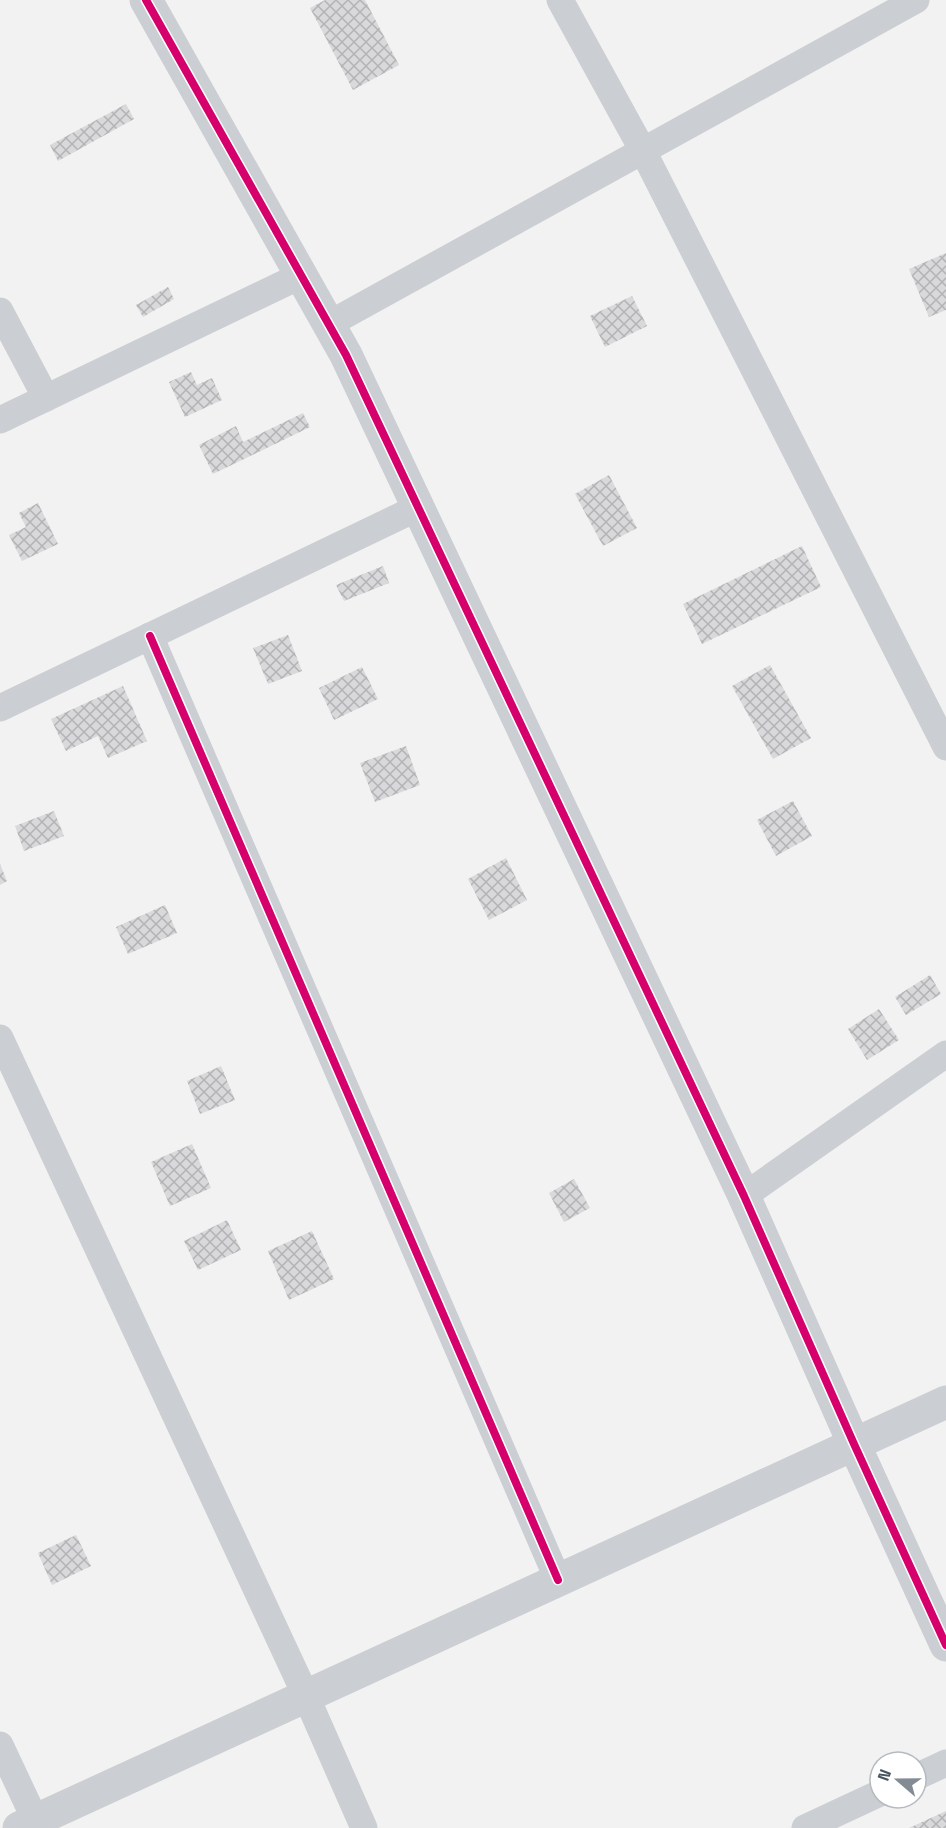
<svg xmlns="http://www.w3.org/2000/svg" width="946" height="1828" font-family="'Space Grotesk',sans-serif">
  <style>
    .building { fill: url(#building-cross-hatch) }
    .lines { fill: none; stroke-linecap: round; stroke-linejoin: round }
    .minor { stroke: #cbced2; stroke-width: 27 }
    .tertiary { stroke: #cbced2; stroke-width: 33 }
    .cycleway-casing { stroke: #fff; stroke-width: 11 }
    .cycleway { stroke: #d6006c; stroke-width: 8 }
  </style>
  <defs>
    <pattern id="building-cross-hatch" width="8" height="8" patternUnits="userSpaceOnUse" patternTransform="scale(1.5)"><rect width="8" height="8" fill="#d9d9db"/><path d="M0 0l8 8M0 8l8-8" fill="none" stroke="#b2b3b5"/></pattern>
  </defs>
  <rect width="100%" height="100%" fill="#f3f2f2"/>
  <g class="building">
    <polygon points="325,0 365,0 399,65 353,90 310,8"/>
    <polygon points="126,104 134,119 58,161 50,145"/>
    <polygon points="946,253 946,310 929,317 909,269"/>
    <polygon points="168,287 174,299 143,317 136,305"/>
    <polygon points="632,296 647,326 605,347 590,316"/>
    <polygon points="191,372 197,385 212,378 222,400 185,417 169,382"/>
    <polygon points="303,413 310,427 213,474 199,445 236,426 243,442"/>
    <polygon points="609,475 637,528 603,546 575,494"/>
    <polygon points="38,503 58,544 22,561 9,535 26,527 19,513"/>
    <polygon points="802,546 821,587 702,644 683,604"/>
    <polygon points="383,566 389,583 344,601 336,585"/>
    <polygon points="288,635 302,671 268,684 253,648"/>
    <polygon points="770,665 811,738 773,759 732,686"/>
    <polygon points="362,667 378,699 334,720 319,688"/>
    <polygon points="123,686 147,741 108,758 98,736 66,751 51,719"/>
    <polygon points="406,746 420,785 375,802 360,763"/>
    <polygon points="793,801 812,836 776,856 757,820"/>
    <polygon points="54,811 64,836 24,851 15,826"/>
    <polygon points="506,858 527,900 489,920 468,879"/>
    <polygon points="0,864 7,881 0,885"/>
    <polygon points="165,905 177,933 128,954 116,927"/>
    <polygon points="930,975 941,994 906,1015 895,997"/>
    <polygon points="879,1009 899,1040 867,1060 848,1029"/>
    <polygon points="221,1066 235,1100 200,1114 187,1081"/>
    <polygon points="192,1144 211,1188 170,1206 151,1162"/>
    <polygon points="574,1179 590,1208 564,1222 549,1193"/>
    <polygon points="227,1220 241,1250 198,1270 184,1241"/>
    <polygon points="312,1231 334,1279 289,1300 268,1251"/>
    <polygon points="76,1535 91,1566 52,1585 38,1553"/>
    <polygon points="946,1811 946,1828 909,1828"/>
  </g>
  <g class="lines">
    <g class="minor">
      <polyline points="560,0 643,151 946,747"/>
      <polyline points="0,311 46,398"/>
      <polyline points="329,324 916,0"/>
      <polyline points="0,420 302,275"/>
      <polyline points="150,636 558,1580"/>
      <polyline points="0,708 417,508"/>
      <polyline points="0,1038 306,1696 364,1828"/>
      <polyline points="744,1196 946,1054"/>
      <polyline points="0,1745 39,1828"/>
      <polyline points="916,1777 946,1763"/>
      <polyline points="805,1828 880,1793"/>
    </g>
    <g class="tertiary">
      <polyline points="146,0 346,355 744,1196 854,1444 946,1645"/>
      <polyline points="19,1828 946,1402"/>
    </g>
    <g class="cycleway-casing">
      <g id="cycleway">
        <polyline points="146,0 346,355 744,1196 854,1444 946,1645"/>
        <polyline points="150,636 558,1580"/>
      </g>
    </g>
    <use href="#cycleway" class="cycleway"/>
  </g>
  <g transform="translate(898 1780) rotate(290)"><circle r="28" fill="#ffffff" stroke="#b5bbc0" stroke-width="1.5"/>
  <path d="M0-4.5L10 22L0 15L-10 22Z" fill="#838b94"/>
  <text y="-9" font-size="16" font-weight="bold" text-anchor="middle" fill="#475461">N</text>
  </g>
</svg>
